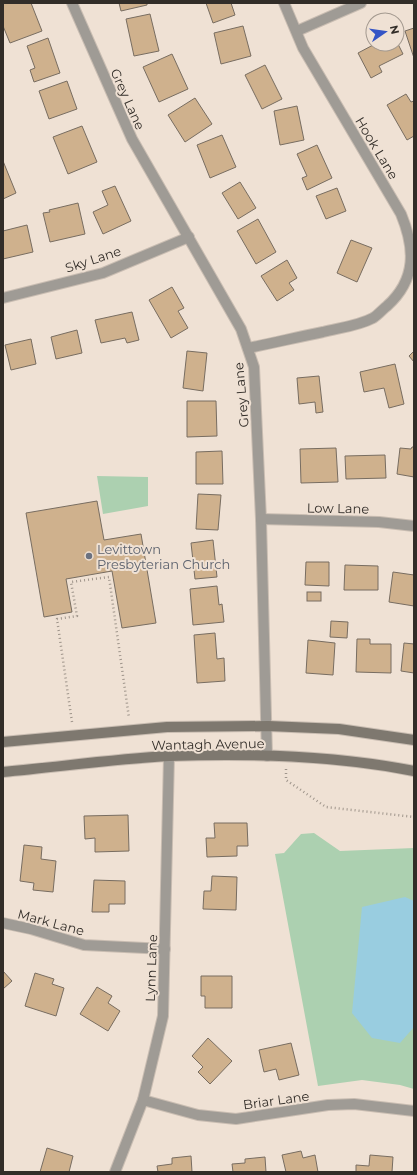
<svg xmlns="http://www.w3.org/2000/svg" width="417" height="1175" font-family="Montserrat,sans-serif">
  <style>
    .green { fill: #acd0b0 }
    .water { fill: #99cde0 }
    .building { fill: #cfb18d; stroke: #786d61 }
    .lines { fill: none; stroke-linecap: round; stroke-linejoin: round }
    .minor-casing { stroke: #c9bdb2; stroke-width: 12 }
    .secondary-casing { stroke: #c9bdb2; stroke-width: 12 }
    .path { stroke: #9f958b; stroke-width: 2.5; stroke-dasharray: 1 3; stroke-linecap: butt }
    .minor { stroke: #9f9b95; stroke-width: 10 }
    .secondary { stroke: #7e786f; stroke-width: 10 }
    .worship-dot { fill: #6b7280; stroke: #efe1d4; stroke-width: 1.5 }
    .labels { text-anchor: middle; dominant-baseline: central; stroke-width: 4; stroke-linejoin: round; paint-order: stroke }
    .street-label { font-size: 13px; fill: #322d28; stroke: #efe1d4 }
    .worship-label { font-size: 13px; fill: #5b616d; stroke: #efe1d4; text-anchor: start }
  </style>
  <rect width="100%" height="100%" fill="#efe1d4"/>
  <g class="green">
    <polygon points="97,476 148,477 148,506 103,514"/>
    <polygon points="314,833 340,851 414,848 414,1089 400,1085 362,1080 318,1086 275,854 284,853 301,834"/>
  </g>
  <polygon class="water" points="405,897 414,901 414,1027 400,1043 372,1038 352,1013 362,907"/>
  <g class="building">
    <polygon points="3,3 31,3 42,31 10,43 3,26"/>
    <polygon points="119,3 147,3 147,5 121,11"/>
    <polygon points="206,3 231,3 235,15 213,23"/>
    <polygon points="150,14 159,51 134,56 126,19"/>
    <polygon points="243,26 251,56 221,64 214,33"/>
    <polygon points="414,28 414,58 405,31"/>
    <polygon points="48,38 60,73 34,82 30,70 35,68 27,46"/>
    <polygon points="397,42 403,54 379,66 382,72 371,78 358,53 375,44 397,44"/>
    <polygon points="172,54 188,89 159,102 143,67"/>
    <polygon points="265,65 282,99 262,109 245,75"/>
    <polygon points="67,81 77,109 49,119 39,91"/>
    <polygon points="406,94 411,102 414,101 414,136 407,140 387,105"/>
    <polygon points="195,98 212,124 185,142 168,115"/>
    <polygon points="297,106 304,140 280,145 274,111"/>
    <polygon points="82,126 97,162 68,174 53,137"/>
    <polygon points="222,135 236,167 210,178 197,145"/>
    <polygon points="317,145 332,178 307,190 302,178 307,176 297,154"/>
    <polygon points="3,161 16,193 3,199"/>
    <polygon points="240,182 256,208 238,219 222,193"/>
    <polygon points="115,186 131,221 103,234 93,212 108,205 102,191"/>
    <polygon points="337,188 346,211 326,219 316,196"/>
    <polygon points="78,203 85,234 50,242 43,213 50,212 49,210"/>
    <polygon points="258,219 276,252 256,264 237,231"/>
    <polygon points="27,225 33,252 3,259 3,231"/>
    <polygon points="351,240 372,248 357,282 337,273"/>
    <polygon points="287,260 297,278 289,283 294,290 277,301 261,276"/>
    <polygon points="172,287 184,308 178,311 188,328 171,338 149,300"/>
    <polygon points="132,312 139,340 127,343 125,338 101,343 95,320"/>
    <polygon points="77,330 82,353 56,359 51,337"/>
    <polygon points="31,339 36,364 11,370 5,345"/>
    <polygon points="187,351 207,353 203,391 183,388"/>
    <polygon points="414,351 414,362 409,356"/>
    <polygon points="395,364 404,404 389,408 384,388 364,392 360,372"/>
    <polygon points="319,376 323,412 316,413 315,402 299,404 297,378"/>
    <polygon points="187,401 216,401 217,436 187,437"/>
    <polygon points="412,447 414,447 414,477 397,474 400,448 411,449"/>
    <polygon points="336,448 338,482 301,483 300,449"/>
    <polygon points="222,451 223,484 196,484 196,452"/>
    <polygon points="385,455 386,478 346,479 345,456"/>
    <polygon points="198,494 221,495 218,530 196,529"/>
    <polygon points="97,501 104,540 141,534 156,623 122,628 112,571 66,579 72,612 44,617 26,513"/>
    <polygon points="213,540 217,577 195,579 191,543"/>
    <polygon points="306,562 329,562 329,586 305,585"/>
    <polygon points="345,565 378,566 378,590 344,590"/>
    <polygon points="393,572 414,575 414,606 389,602"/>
    <polygon points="217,586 219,605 222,604 224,622 193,625 190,589"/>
    <rect x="307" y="592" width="14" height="9"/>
    <polygon points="331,621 348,622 347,638 330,637"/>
    <polygon points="215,633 217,659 224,658 225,681 197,683 194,635"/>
    <polygon points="357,639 370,639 370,644 391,644 391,673 356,672"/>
    <polygon points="308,640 335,643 333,675 306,673"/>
    <polygon points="404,643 414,644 414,673 401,671"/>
    <polygon points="128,815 129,851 95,852 95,838 85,839 84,816"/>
    <polygon points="214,823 247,823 248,846 237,846 237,856 207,857 206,838 215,838"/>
    <polygon points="24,845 42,847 41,859 56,861 53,892 33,890 34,883 20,881"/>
    <polygon points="212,876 237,877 236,910 203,909 204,891 211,891"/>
    <polygon points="94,880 125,881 125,904 109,904 109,912 92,912"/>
    <polygon points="3,971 12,981 3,989"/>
    <polygon points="35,973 54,979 52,984 64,988 56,1016 25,1006"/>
    <polygon points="201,976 232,976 232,1008 205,1008 205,996 201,996"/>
    <polygon points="97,987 112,996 108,1003 120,1011 108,1031 80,1014"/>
    <polygon points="208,1038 232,1061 210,1084 198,1072 203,1067 192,1056"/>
    <polygon points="291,1043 299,1075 279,1080 276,1069 264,1072 259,1050"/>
    <polygon points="47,1148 73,1156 69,1172 40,1172"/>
    <polygon points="301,1151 303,1158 315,1155 318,1172 286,1172 282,1155"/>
    <polygon points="370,1155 393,1157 392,1172 356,1172 356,1165 369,1166"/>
    <polygon points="191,1156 192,1172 158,1172 157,1166 172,1164 172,1158"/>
    <polygon points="265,1157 266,1172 233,1172 232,1164 245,1163 245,1159"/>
  </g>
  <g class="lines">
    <g class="minor-casing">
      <g id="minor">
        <polyline points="72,3 132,139 241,329 254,367 261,519 267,756"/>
        <polyline points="297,31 361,3"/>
        <polyline points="3,298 103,273 189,237"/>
        <path d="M248,348C273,343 298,337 323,332C339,328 358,326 373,318C378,315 383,309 387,306C417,279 415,248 401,214L303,48L284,3"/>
        <polyline points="261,519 379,522 414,526"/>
        <polyline points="3,923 31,929 84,945 165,949"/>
        <polyline points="143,1100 198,1115 236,1119 328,1105 354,1104 414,1111"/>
        <polyline points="115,1172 143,1100 163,1016 169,756"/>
      </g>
    </g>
    <g class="secondary-casing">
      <g id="secondary">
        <polyline points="3,742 167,727 268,726 339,729 414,740"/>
        <path d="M3,772C58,767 114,759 169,756C251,753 334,755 414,771"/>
      </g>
    </g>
    <g class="path">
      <polyline points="72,722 57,619 77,616 71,582 109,577 129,718"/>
      <polyline points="286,769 286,780 326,807 414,817"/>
    </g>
    <use href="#minor" class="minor"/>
    <use href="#secondary" class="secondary"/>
  </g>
  <circle class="worship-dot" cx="89" cy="556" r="4"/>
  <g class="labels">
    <g class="street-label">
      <text transform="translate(128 99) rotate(66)">Grey Lane</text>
      <text transform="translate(377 148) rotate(59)">Hook Lane</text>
      <text transform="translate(93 259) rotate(-18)">Sky Lane</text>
      <text transform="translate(241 395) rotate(-95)">Grey Lane</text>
      <text transform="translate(338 508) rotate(1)">Low Lane</text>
      <text transform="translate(208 744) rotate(-1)">Wantagh Avenue</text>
      <text transform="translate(51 922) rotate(15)">Mark Lane</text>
      <text transform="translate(151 968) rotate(-88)">Lynn Lane</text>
      <text transform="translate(276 1100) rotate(-8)">Briar Lane</text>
    </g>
    <g class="worship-label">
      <text x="97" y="549">Levittown<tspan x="97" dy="15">Presbyterian Church</tspan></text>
    </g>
  </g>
  <rect width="417" height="1175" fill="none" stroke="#322d28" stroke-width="8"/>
  <g transform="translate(385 32) rotate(77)"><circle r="19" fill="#efe1d4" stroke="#a3998f"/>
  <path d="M0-3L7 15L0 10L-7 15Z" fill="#3454c5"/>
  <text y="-6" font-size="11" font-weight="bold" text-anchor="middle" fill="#322d28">N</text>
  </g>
</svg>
